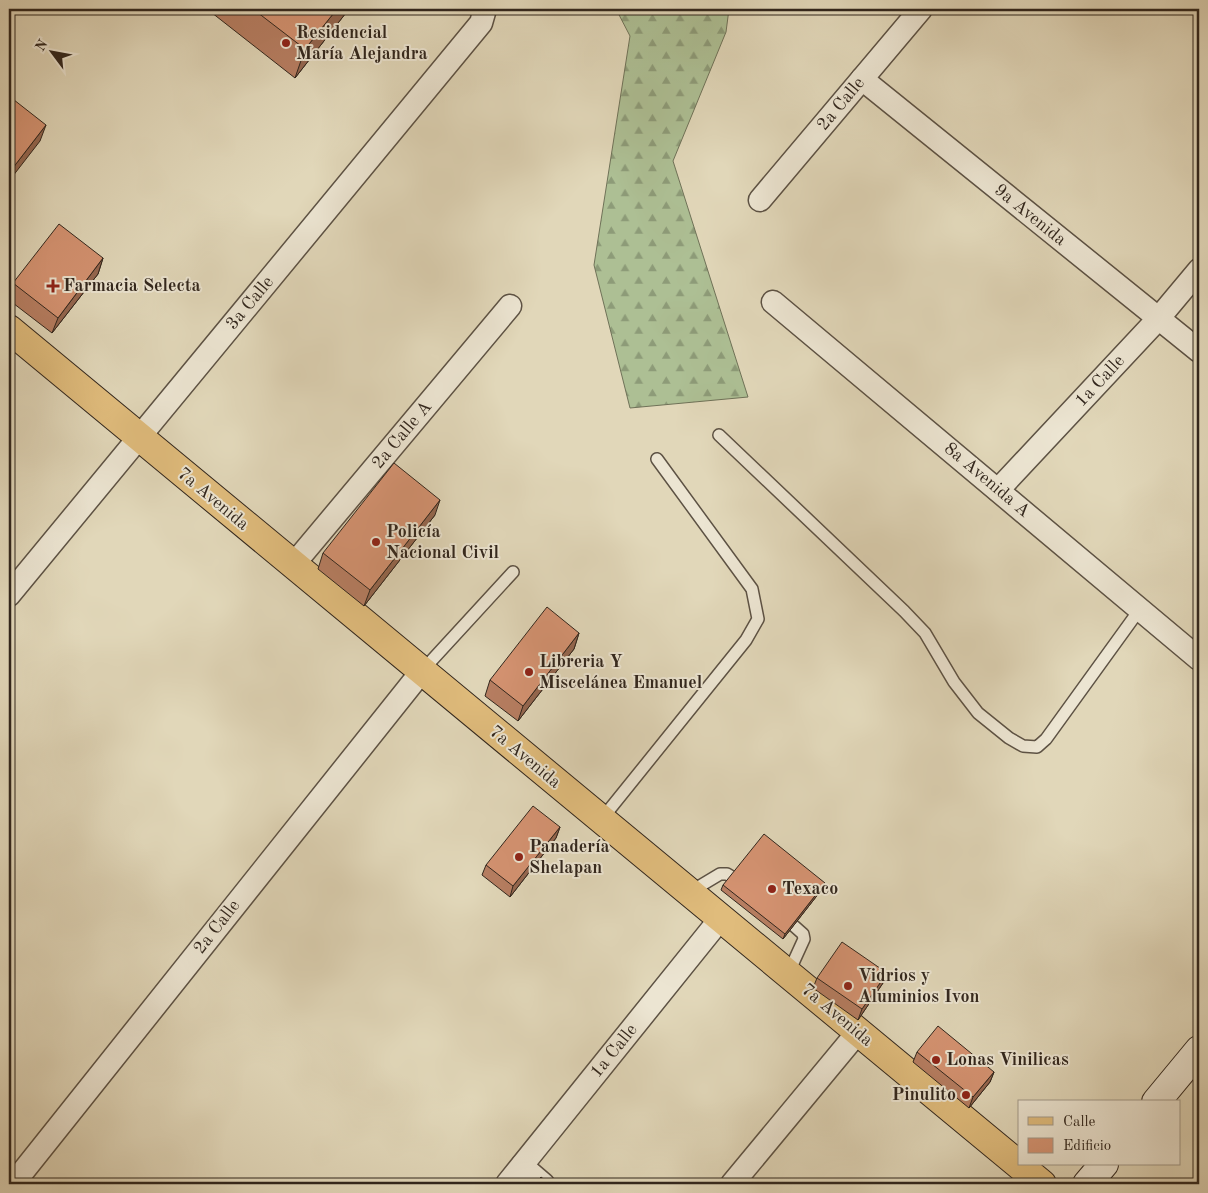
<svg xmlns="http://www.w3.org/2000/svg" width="1208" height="1193" font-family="'Old Standard TT',serif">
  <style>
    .forest { fill: url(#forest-firs); stroke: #6f7258 }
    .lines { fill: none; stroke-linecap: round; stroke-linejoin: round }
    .lane-casing { stroke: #5d5244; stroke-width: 14 }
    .street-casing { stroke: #5d5244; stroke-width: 25 }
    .secondary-casing { stroke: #31261d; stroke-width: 30 }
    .primary-casing { stroke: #31261d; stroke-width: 30 }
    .lane { stroke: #ece5d2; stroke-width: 11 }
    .street { stroke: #ece5d2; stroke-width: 22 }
    .secondary { stroke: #ece5d2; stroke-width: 28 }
    .primary { stroke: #e0bc7c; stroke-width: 28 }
    .wall { fill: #b77e62; stroke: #31261d }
    .shaded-wall { fill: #956750; stroke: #31261d }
    .building { fill: #d59372; stroke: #31261d }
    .poi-dot { fill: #8f2418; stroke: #ece5d2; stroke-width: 2 }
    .labels { text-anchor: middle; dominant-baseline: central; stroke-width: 4; stroke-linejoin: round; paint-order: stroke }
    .poi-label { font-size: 18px; font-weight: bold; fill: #31261d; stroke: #ece5d2; text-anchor: start }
    .street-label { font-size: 18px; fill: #31261d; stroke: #ece5d2 }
  </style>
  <defs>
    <pattern id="forest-firs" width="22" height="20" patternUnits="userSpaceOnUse" patternTransform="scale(1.25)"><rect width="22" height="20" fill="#adbf94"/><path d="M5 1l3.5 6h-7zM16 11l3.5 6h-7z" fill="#8d9b78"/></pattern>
  </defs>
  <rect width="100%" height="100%" fill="#e1d7b9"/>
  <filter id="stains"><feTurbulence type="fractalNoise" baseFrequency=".004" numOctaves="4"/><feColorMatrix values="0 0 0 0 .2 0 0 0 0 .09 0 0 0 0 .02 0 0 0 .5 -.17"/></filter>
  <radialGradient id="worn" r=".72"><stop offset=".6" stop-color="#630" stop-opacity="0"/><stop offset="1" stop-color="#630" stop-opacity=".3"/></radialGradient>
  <polygon class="forest" points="616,9 729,9 726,32 673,161 748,397 630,408 594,265 630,36"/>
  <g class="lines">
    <g class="lane-casing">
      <g id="lane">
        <polyline points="719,435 904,611 925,633 954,682 978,713 1009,738 1023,746 1037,747 1046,739 1140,609"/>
        <polyline points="422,671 513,572"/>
        <polyline points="601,820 746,640 758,619 752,589 657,459"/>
        <polyline points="690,892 720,874 727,874 732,877"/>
        <polyline points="788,974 804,939 803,934 794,926"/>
      </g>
    </g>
    <g class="street-casing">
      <g id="street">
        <polyline points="862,79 1199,351"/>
        <polyline points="760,200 921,9"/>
        <polyline points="773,302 1199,659"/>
        <polyline points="998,490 1158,319 1199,270"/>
        <polyline points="293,565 510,306"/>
        <polyline points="9,595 481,23 485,9"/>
        <polyline points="522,1166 543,1184"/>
        <polyline points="13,1184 422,671"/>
        <polyline points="507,1184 721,918"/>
        <polyline points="732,1184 858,1032"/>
      </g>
    </g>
    <g class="secondary-casing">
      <g id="secondary">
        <polyline points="1156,1102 1199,1050"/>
        <polyline points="1087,1184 1104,1164"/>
      </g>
    </g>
    <g class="primary-casing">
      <polyline id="primary" points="9,329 1042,1184"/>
    </g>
    <use href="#lane" class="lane"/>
    <use href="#street" class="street"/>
    <use href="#secondary" class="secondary"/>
    <use href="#primary" class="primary"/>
  </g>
  <g class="wall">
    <polygon points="207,9 349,9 295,78"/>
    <polygon points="103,258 98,274 52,333 9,300 9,296 13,283"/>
    <polygon points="435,515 364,606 318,569 323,553"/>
    <polygon points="579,633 574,649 518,721 485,696 490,680"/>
    <polygon points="560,827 556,838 510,897 482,875 486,865"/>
    <polygon points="723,885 823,888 783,939 721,890"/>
    <polygon points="817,978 883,983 858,1020 813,988"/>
    <polygon points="917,1052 994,1072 990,1082 969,1108 913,1062"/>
  </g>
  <g class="shaded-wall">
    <polygon points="337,9 349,9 295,78 305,49"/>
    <polygon points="46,125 40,141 9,181 9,173"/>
    <polygon points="103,258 98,274 52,333 58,318"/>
    <polygon points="440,500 435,515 364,606 370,590"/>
    <polygon points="579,633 574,649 518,721 523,706"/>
    <polygon points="560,827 556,838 510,897 513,886"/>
    <polygon points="825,883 823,888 783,939 785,934"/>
    <polygon points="887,973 883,983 858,1020 862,1009"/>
    <polygon points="994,1072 990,1082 969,1108 973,1097"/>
  </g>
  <g class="building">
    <polygon points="253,9 337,9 305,49"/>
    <polygon points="9,96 46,125 9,173"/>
    <polygon points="59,224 103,258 58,318 13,283"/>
    <polygon points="394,463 440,500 370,590 323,553"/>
    <polygon points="547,607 579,633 523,706 490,680"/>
    <polygon points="533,806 560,827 513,886 486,865"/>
    <polygon points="764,834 825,883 785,934 723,885"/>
    <polygon points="842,942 887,973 862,1009 817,978"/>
    <polygon points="938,1026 994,1072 973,1097 917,1052"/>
    <polygon points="541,1177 550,1184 534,1184"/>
  </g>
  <g class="poi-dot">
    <circle cx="286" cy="43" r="5"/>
    <path d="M50.5 278.5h5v5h5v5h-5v5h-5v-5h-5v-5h5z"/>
    <circle cx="376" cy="542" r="5"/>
    <circle cx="529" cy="672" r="5"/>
    <circle cx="519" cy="857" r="5"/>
    <circle cx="772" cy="889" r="5"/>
    <circle cx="848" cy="986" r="5"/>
    <circle cx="936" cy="1060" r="5"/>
    <circle cx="966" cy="1095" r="5"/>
  </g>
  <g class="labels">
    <g class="poi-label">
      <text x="296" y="33">Residencial<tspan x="296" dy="21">María Alejandra</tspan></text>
      <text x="63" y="286">Farmacia Selecta</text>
      <text x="386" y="532">Policía<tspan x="386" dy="21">Nacional Civil</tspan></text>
      <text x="539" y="662">Libreria Y<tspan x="539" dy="21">Miscelánea Emanuel</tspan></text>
      <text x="529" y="847">Panadería<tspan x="529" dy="21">Shelapan</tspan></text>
      <text x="782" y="889">Texaco</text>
      <text x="858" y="976">Vidrios y<tspan x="858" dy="21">Aluminios Ivon</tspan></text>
      <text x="946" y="1060">Lonas Vinilicas</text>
      <text x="956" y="1095" text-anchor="end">Pinulito</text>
    </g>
    <g class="street-label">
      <text transform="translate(841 104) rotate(-50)">2a Calle</text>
      <text transform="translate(1030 215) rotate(39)">9a Avenida</text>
      <text transform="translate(250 303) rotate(-50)">3a Calle</text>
      <text transform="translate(1100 381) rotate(-47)">1a Calle</text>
      <text transform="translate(402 435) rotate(-50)">2a Calle A</text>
      <text transform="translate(987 480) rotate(40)">8a Avenida A</text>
      <text transform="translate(213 499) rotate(40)">7a Avenida</text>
      <text transform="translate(525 757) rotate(40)">7a Avenida</text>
      <text transform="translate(217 927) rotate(-52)">2a Calle</text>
      <text transform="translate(837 1015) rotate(40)">7a Avenida</text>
      <text transform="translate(614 1051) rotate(-51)">1a Calle</text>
    </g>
  </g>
  <rect width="1208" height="1193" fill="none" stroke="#e1d7b9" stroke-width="30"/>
  <rect x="10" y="10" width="1188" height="1173" fill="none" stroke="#31261d" stroke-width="2.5"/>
  <rect x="15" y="15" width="1178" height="1163" fill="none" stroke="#31261d"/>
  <rect x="1018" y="1100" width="162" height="65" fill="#ece5d2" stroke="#a1998a"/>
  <rect x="1028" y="1117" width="25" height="8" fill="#e0bc7c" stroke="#a1998a"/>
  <text x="1063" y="1126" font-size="15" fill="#31261d">Calle</text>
  <rect x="1028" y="1138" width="25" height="15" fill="#d59372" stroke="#a1998a"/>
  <text x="1063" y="1150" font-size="15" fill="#31261d">Edificio</text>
  <g transform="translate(52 52) rotate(302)" stroke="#ece5d2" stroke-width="4" paint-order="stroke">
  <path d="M0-4L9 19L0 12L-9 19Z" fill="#31261d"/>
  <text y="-8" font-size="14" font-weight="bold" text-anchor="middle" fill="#31261d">N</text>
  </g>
  <rect width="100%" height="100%" filter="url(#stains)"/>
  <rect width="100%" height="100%" fill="url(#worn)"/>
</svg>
